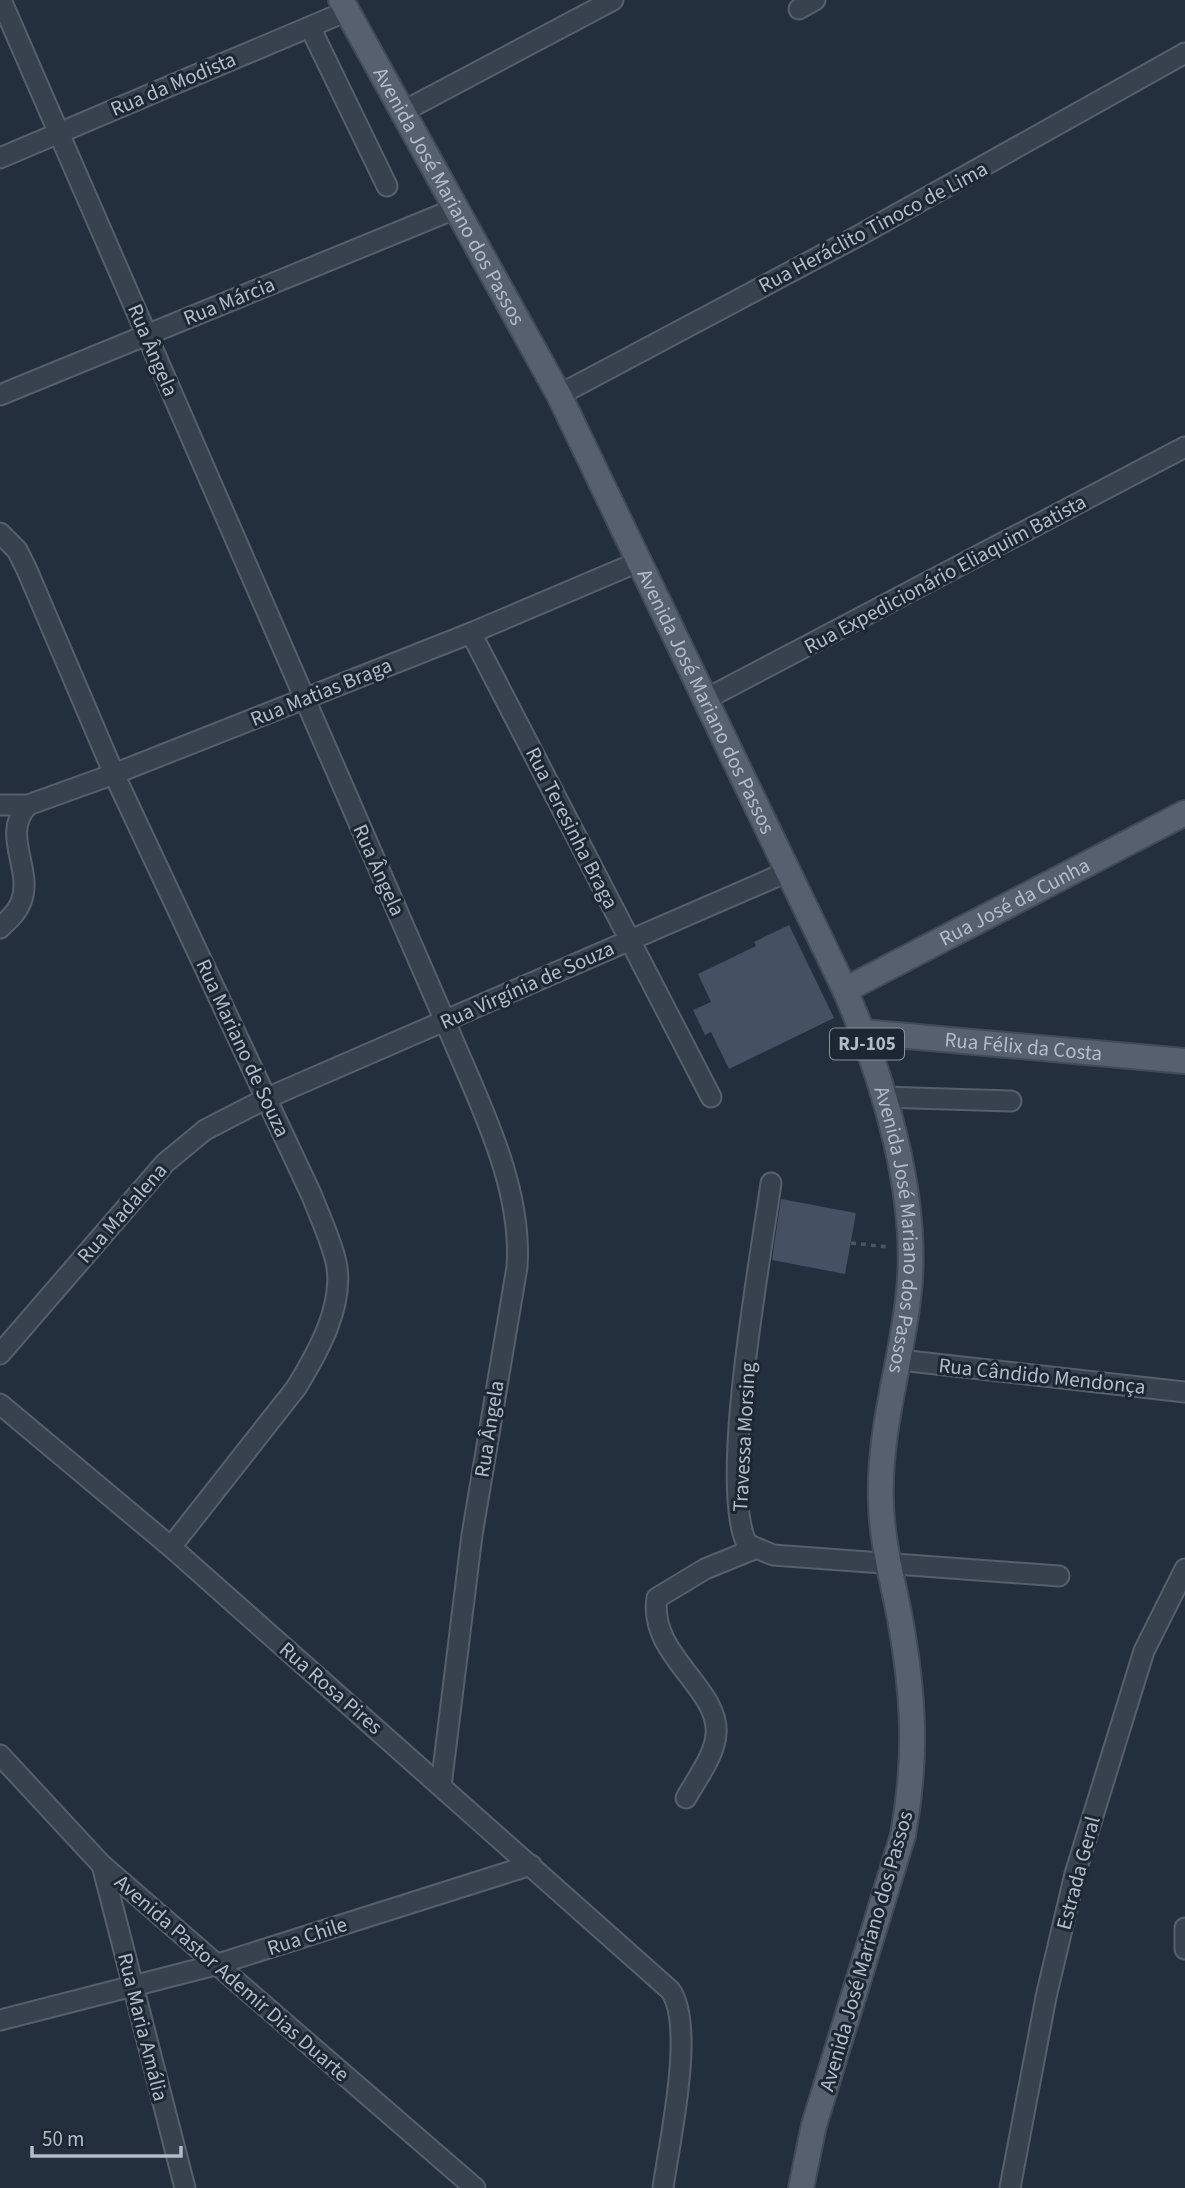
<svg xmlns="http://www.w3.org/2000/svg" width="1185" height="2188" font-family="'Source Sans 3',sans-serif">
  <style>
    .building { fill: #455162 }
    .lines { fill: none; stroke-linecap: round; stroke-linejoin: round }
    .minor-casing { stroke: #565f6c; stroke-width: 23 }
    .major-casing { stroke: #414a57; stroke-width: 28 }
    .path { stroke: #44595c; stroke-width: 3.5; stroke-dasharray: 5 5; stroke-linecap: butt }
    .minor { stroke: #38414e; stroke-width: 19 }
    .major { stroke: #56606e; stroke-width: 24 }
    .labels { text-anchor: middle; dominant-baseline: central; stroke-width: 6; stroke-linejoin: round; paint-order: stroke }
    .shield { fill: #1d2633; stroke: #878f9c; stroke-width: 2 }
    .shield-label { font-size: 19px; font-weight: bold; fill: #b4bcc9 }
    .street-label { font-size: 21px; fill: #b4bcc9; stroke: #1d2633 }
  </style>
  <rect width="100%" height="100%" fill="#242f3e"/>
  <g class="building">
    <polygon points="789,925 834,1018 729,1069 711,1032 705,1035 693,1010 711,1002 698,974 756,946 754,942"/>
    <polygon points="781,1199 856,1213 845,1274 772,1260"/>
  </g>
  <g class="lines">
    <g class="minor-casing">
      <g id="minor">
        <path d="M1,0L445,1021C476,1097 523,1183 517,1267L472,1535L441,1786"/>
        <polyline points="799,9 815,0"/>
        <polyline points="310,27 387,186"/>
        <polyline points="404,111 613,0"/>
        <polyline points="0,158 347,11"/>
        <polyline points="0,395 457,208"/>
        <polyline points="559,395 860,235 1185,53"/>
        <path d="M0,533L17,550L27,570L114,774L312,1196C320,1217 331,1240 336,1262C345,1305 318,1352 296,1388L171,1547"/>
        <polyline points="471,633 711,1097"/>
        <polyline points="704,700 1185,447"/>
        <polyline points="0,805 28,805 114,774 471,633 638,562"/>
        <path d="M0,928C8,920 17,913 21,902C34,869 0,835 28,805"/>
        <polyline points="882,1097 1011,1101"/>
        <path d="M771,1183C761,1257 718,1486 747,1544L773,1555L1059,1576"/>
        <polyline points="0,1354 165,1163 205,1130 267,1098 787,872"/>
        <polyline points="900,1360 1185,1392"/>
        <path d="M0,1404L171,1547L670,1990C696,2025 669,2143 663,2188"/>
        <polyline points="0,1755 102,1865 475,2188"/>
        <path d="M686,1798C696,1780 715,1755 716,1734C720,1688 648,1655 657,1598L705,1569L754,1549"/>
        <polyline points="102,1865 185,2188"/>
        <polyline points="1185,1928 1185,1949"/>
        <polyline points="0,2020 215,1965 531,1865"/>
        <polyline points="1010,2188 1046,1997 1075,1874 1144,1651 1185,1569"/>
      </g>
    </g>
    <g class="major-casing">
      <g id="major">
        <path id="s1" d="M341,0L559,395L845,990C884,1080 921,1201 908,1300C900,1368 878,1434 881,1504C882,1543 893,1581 900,1619C914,1696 917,1759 903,1835L814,2125L801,2188"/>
        <path id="s2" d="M845,990L1185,813"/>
        <path id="s3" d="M863,1032L1185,1061"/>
      </g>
    </g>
    <polyline class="path" points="851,1243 888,1247"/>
    <use href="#minor" class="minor"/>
    <use href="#major" class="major"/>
  </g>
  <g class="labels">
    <rect class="shield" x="830" y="1028.5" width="74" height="31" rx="5"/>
    <g class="shield-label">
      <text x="867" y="1044">RJ-105</text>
    </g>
    <g class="street-label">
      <text transform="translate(173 84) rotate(-23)">Rua da Modista</text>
      <text stroke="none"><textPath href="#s1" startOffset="224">Avenida José Mariano dos Passos</textPath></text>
      <text transform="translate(873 227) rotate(-28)">Rua Heráclito Tinoco de Lima</text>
      <text transform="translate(229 301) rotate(-22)">Rua Márcia</text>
      <text transform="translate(153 350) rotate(67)">Rua Ângela</text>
      <text transform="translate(945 574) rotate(-28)">Rua Expedicionário Eliaquim Batista</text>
      <text transform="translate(321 692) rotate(-22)">Rua Matias Braga</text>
      <text stroke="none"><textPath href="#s1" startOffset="791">Avenida José Mariano dos Passos</textPath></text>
      <text transform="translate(572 828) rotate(63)">Rua Teresinha Braga</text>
      <text transform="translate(379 870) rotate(66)">Rua Ângela</text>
      <text stroke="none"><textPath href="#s2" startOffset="191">Rua José da Cunha</textPath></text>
      <text transform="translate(527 985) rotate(-24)">Rua Virgínia de Souza</text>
      <text stroke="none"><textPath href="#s3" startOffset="161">Rua Félix da Costa</textPath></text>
      <text transform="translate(243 1048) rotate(65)">Rua Mariano de Souza</text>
      <text transform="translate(122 1213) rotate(-49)">Rua Madalena</text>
      <text stroke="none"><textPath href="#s1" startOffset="1360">Avenida José Mariano dos Passos</textPath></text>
      <text transform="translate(1042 1376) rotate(6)">Rua Cândido Mendonça</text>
      <text transform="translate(489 1429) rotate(-81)">Rua Ângela</text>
      <text transform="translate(744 1437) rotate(-87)">Travessa Morsing</text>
      <text transform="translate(331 1688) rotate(41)">Rua Rosa Pires</text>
      <text transform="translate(1078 1873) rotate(-75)">Estrada Geral</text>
      <text transform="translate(307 1936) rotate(-18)">Rua Chile</text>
      <text transform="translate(866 1951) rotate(-74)">Avenida José Mariano dos Passos</text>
      <text transform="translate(232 1978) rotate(41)">Avenida Pastor Ademir Dias Duarte</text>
      <text transform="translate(143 2027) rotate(76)">Rua Maria Amália</text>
    </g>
  </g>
  <path d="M32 2146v10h149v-10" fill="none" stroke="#b4bcc9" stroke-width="3.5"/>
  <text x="42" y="2146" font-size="21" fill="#b4bcc9" stroke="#1d2633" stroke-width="5" paint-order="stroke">50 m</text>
</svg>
